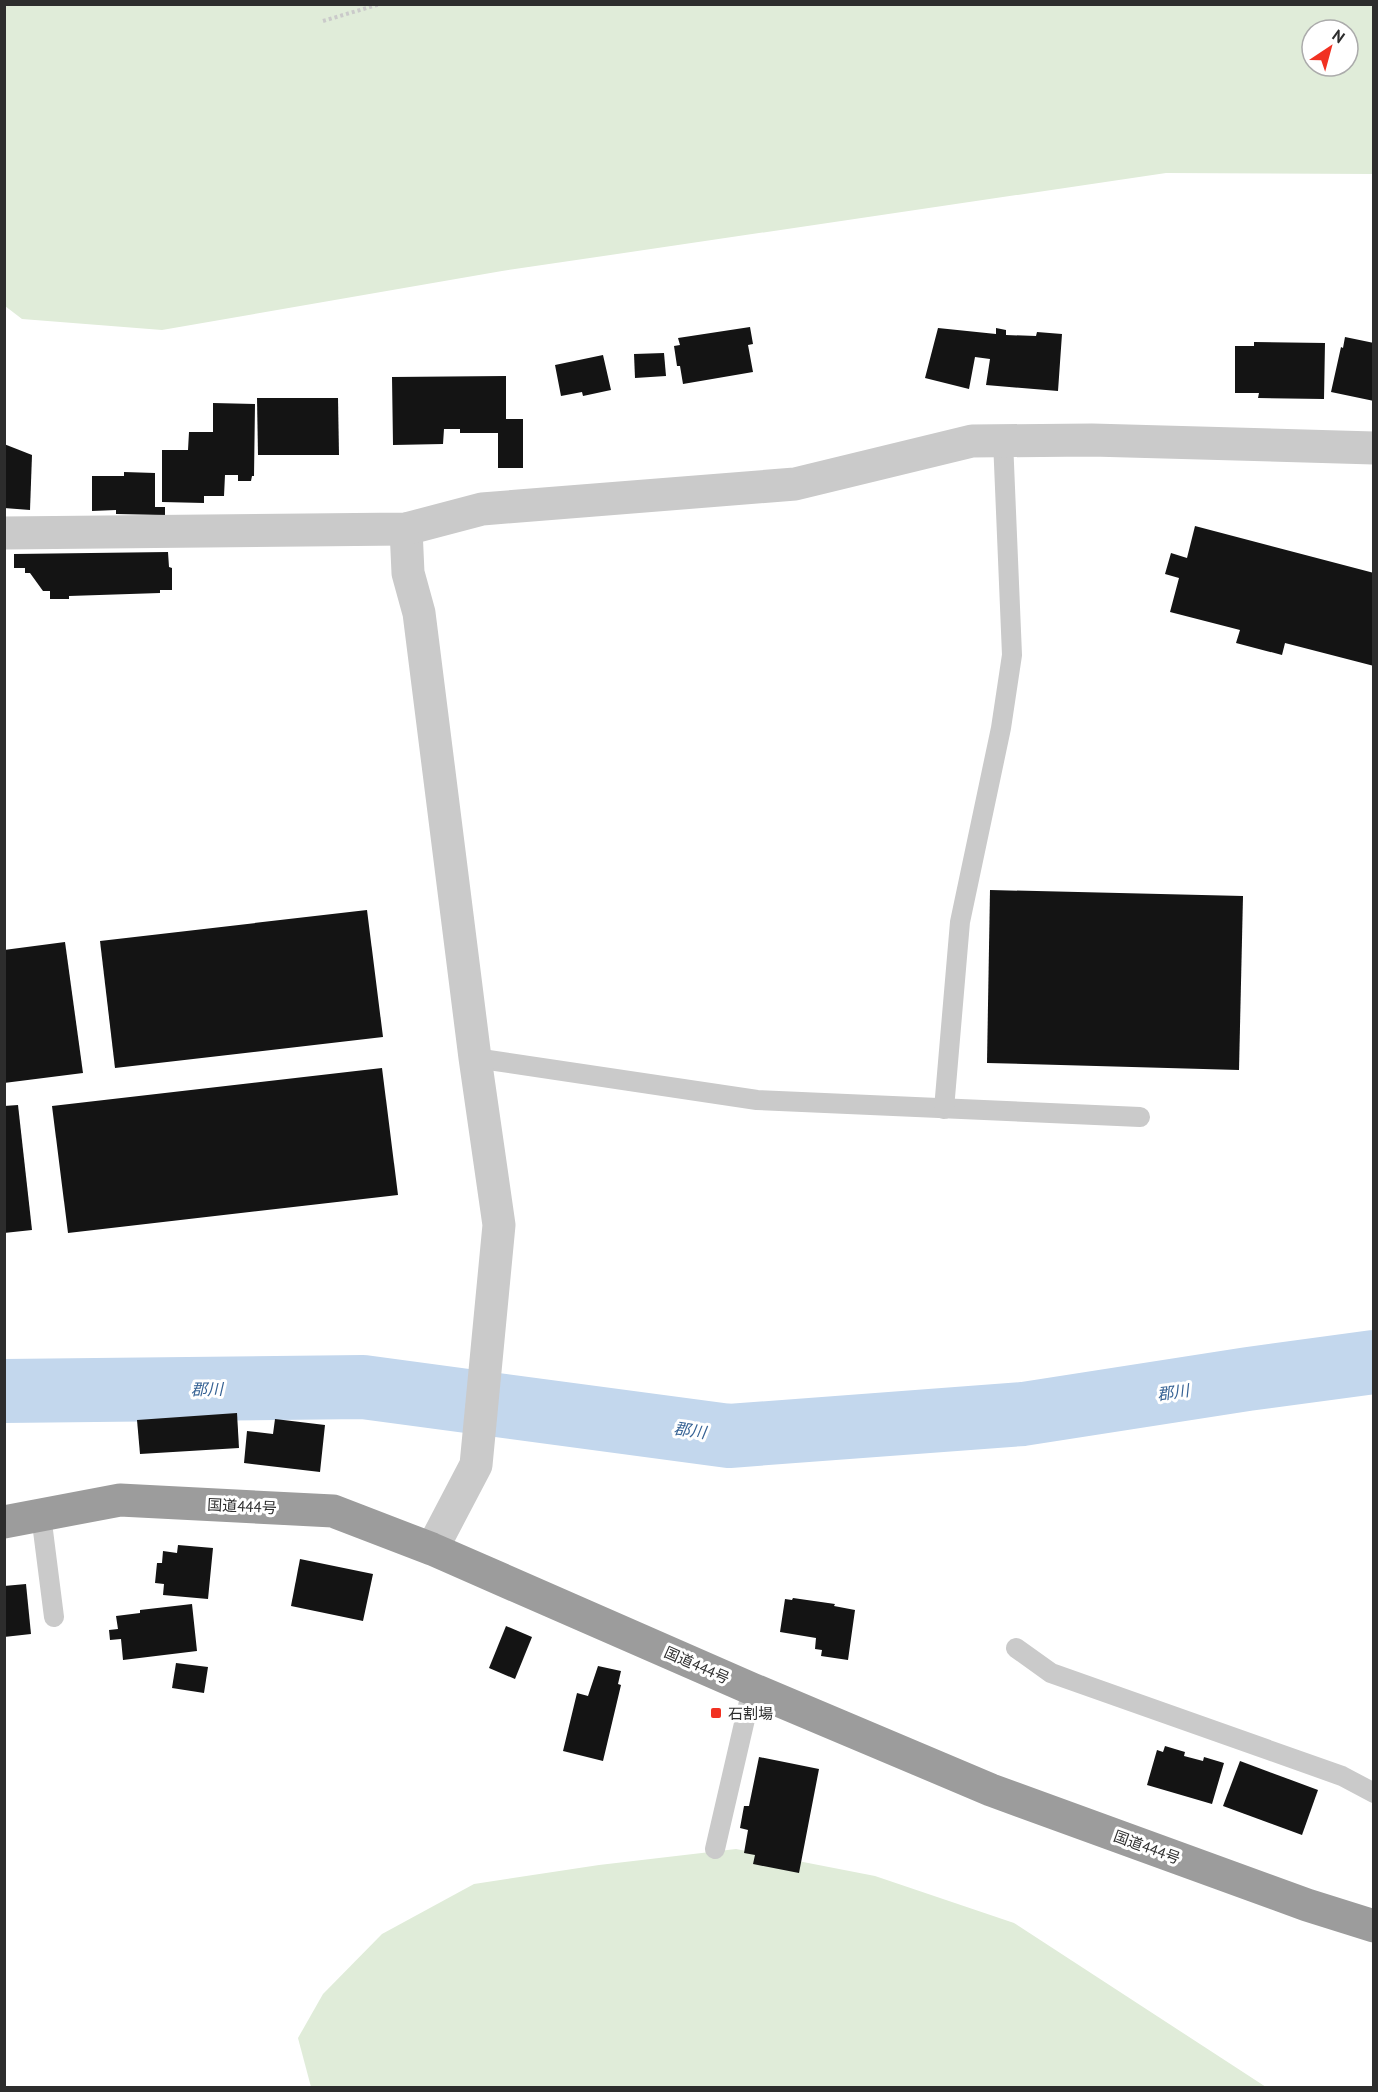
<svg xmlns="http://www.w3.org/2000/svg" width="1378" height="2092" font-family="'PT Sans','Noto Sans JP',sans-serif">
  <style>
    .green { fill: #e0ecd9; fill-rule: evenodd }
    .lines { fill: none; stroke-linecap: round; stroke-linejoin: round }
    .river { stroke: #c3d7ed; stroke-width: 64 }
    .building { fill: #141414 }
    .path { stroke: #cacaca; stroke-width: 4; stroke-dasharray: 3 3; stroke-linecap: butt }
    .service { stroke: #cacaca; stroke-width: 20 }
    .minor { stroke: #cacaca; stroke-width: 33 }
    .trunk { stroke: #9c9c9c; stroke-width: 33 }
    .poi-dot { fill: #f13122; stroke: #fff; stroke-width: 2 }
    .labels { text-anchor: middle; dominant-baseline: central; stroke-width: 6; stroke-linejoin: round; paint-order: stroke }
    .street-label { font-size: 15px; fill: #2d2d2d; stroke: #fff }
    .poi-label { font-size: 15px; fill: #2d2d2d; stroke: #fff; text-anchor: start }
    .water-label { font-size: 16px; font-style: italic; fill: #366294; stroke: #fff }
  </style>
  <rect width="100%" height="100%" fill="#fff"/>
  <g class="green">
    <path d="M5,4L1373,5V174L1166,173L502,271L162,330L22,319L5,306ZM1312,30H1348V66H1312Z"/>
    <polygon points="736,1849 875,1876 1014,1923 1266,2087 311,2087 298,2038 323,1994 382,1934 474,1884 599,1865"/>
  </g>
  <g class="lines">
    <polyline class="river" points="4,1391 363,1387 729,1436 1023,1414 1248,1379 1374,1362"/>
  </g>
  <g class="building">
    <polygon points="750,327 753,344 748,345 753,372 683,384 680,366 677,366 674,346 680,345 678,338"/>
    <polygon points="938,328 996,334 996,328 1006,330 1006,335 1036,336 1037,332 1062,334 1058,391 986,385 990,359 975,357 969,389 925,378"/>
    <polygon points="1345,337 1374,343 1374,401 1331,392 1341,347 1343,348"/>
    <polygon points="1254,342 1325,343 1324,399 1258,398 1259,393 1235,393 1235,346 1254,346"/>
    <polygon points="664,353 666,376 635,378 634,354"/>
    <polygon points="603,355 611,390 583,396 582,392 561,396 555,365"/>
    <polygon points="506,376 506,419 523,419 523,468 498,468 498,433 460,433 460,429 444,429 443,444 393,445 392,377"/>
    <polygon points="257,398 338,398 339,455 258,455"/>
    <polygon points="213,403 255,404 254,476 252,476 251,481 238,481 238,475 225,475 224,496 204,496 204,503 162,502 162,450 188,450 189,432 213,432"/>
    <polygon points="4,444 32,455 30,510 4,508"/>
    <polygon points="124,472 155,473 155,507 165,507 165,515 116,514 116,510 92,511 92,476 124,476"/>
    <polygon points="1195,526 1374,573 1374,666 1285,643 1282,655 1236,643 1240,630 1170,612 1179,578 1165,574 1171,553 1187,558"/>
    <polygon points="168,552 169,567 172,568 172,590 160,590 160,593 69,596 69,599 50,599 50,591 43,591 30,573 25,573 25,568 14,568 14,554"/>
    <polygon points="990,890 1243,896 1239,1070 987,1063"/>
    <polygon points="367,910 383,1037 115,1068 100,941"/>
    <polygon points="65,942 83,1073 4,1083 4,950"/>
    <polygon points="382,1068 398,1195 68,1233 52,1106"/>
    <polygon points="18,1105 32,1230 4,1233 4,1106"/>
    <polygon points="237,1413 239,1448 140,1454 137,1420"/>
    <polygon points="275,1419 325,1425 320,1472 244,1463 247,1431 273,1434"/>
    <polygon points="178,1545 213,1548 208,1599 163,1595 164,1584 155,1583 157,1563 162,1563 163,1551 177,1553"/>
    <polygon points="300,1559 373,1574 363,1621 291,1606"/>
    <polygon points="26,1584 31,1634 4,1637 4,1586"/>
    <polygon points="793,1598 835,1604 834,1606 855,1610 848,1660 821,1656 822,1650 815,1649 816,1638 780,1632 785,1599 792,1600"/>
    <polygon points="192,1604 197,1651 123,1660 121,1639 110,1640 109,1630 118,1629 116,1616 140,1613 140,1610"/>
    <polygon points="506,1626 532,1637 515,1679 489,1668"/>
    <polygon points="176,1663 208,1667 204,1693 172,1688"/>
    <polygon points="598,1666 621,1671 618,1684 621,1685 603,1761 563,1751 577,1693 588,1696"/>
    <polygon points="1165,1746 1185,1752 1184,1756 1203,1761 1204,1757 1224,1763 1212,1804 1147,1785 1157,1750 1163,1752"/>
    <polygon points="759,1757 819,1769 799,1873 753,1864 755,1855 744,1853 748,1830 740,1828 744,1806 749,1806"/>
    <polygon points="1240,1761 1318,1790 1302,1835 1223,1806"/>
  </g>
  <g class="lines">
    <polyline class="path" points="323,21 380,4"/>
    <g class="service">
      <polyline points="475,1058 757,1100 1140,1117"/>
      <polyline points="944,1109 960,922 1001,728 1012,655 1003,440"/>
      <polyline points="41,1515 54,1617"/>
      <polyline points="1016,1648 1051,1673 1342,1776 1374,1793"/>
      <polyline points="715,1849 752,1689"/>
    </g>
    <g class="minor">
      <polyline points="406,529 408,573 419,613 475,1058 499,1225 476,1465 432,1549"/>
      <polyline points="4,533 406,529 482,509 795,484 972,441 1092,440 1374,448"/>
    </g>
    <polyline class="trunk" points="4,1522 120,1500 333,1511 432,1549 752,1689 991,1790 1307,1905 1374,1926"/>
  </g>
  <rect class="poi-dot" x="710" y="1707" width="12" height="12" rx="3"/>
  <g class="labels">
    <g class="street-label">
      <text transform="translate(242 1506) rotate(3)">国道444号</text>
      <text transform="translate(697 1665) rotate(24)">国道444号</text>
      <text transform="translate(1147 1847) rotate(20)">国道444号</text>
    </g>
    <g class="poi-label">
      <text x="728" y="1713">石割場</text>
    </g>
    <g class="water-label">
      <text transform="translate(207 1389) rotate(-1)">郡川</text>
      <text transform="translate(1173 1392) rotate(-8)">郡川</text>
      <text transform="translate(690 1430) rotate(8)">郡川</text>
    </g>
  </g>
  <rect width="1378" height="2092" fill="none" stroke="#2d2d2d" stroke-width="12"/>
  <g transform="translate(1330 48) rotate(36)"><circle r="28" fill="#ffffff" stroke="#ababab" stroke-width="1.5"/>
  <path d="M0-4.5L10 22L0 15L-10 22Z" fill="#f13122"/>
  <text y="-9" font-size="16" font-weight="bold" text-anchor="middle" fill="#2d2d2d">N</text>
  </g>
</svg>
